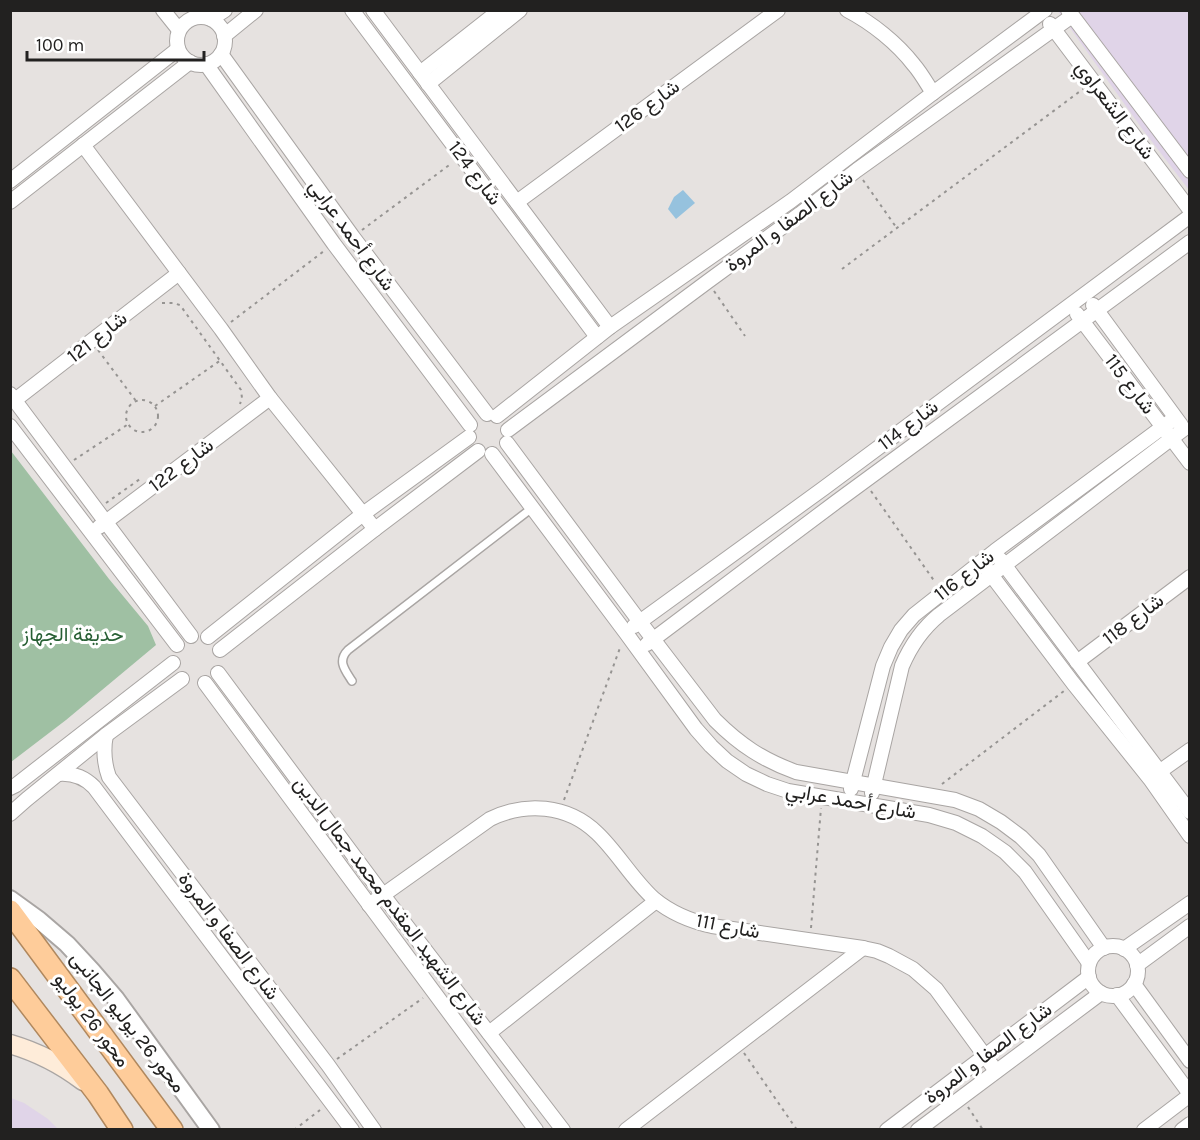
<svg xmlns="http://www.w3.org/2000/svg" width="1200" height="1140" font-family="Karla,Vazirmatn,sans-serif">
  <style>
    .commercial { fill: #e0d4e8 }
    .green { fill: #9fc0a3 }
    .water { fill: #96c2de }
    .lines { fill: none; stroke-linecap: round; stroke-linejoin: round }
    .service-casing { stroke: #a9a5a3; stroke-width: 10 }
    .minor-casing { stroke: #a9a5a3; stroke-width: 16 }
    .tertiary-casing { stroke: #a9a5a3; stroke-width: 20 }
    .secondary-casing { stroke: #a9a5a3; stroke-width: 21 }
    .trunk-casing { stroke: #b0885e; stroke-width: 24 }
    .path { stroke: #969492; stroke-width: 2; stroke-dasharray: 3 4.5; stroke-linecap: butt }
    .service { stroke: #fff; stroke-width: 7 }
    .minor { stroke: #fff; stroke-width: 14 }
    .tertiary { stroke: #fff; stroke-width: 16 }
    .secondary { stroke: #feecd9; stroke-width: 18 }
    .trunk { stroke: #fecc9a; stroke-width: 21 }
    .labels { text-anchor: middle; dominant-baseline: central; stroke-width: 6; stroke-linejoin: round; paint-order: stroke }
    .street-label { font-size: 20px; fill: #222120; stroke: #fff }
    .park-label { font-size: 20px; fill: #275f34; stroke: #fff }
  </style>
  <rect width="100%" height="100%" fill="#e6e2e0"/>
  <g class="commercial">
    <polygon points="1058,11 1189,11 1189,190 1143,130"/>
    <polygon points="11,1098 24,1103 48,1119 58,1129 11,1129"/>
  </g>
  <polygon class="green" points="11,451 109,579 148,626 156,645 66,720 11,762"/>
  <polygon class="water" points="683,190 695,203 676,219 668,209 674,197"/>
  <g class="lines">
    <g class="service-casing">
      <path id="service" d="M352,681C345,670 337,661 348,650L532,508"/>
    </g>
    <g class="minor-casing">
      <g id="minor">
        <polyline points="163,10 179,30"/>
        <polyline points="352,10 597,337"/>
        <polyline points="373,10 610,327"/>
        <path d="M847,10C872,23 897,43 914,65C921,73 927,84 933,93"/>
        <polyline points="1068,10 1190,171"/>
        <circle cx="201" cy="41" r="24"/>
        <polyline points="211,19 225,10"/>
        <polyline points="1050,24 1190,210"/>
        <polyline points="224,36 256,10"/>
        <polyline points="221,54 353,237 487,414"/>
        <polyline points="206,64 334,244 470,425"/>
        <polyline points="420,73 500,10"/>
        <polyline points="428,84 520,10"/>
        <polyline points="83,145 221,329 270,398 375,529"/>
        <polyline points="10,181 178,49"/>
        <polyline points="10,202 190,62"/>
        <polyline points="517,202 778,10"/>
        <polyline points="1093,305 1181,425"/>
        <polyline points="1077,314 1190,463"/>
        <polyline points="10,394 191,636"/>
        <polyline points="15,400 179,273"/>
        <polyline points="497,416 610,327 791,201 933,93 1045,10"/>
        <polyline points="10,426 177,645"/>
        <polyline points="508,430 707,282 800,214 857,170 1072,16"/>
        <path d="M507,443L640,622L715,720C740,745 763,760 796,772L955,800L979,809L1001,822L1021,837L1039,855L1104,948"/>
        <polyline points="492,454 626,633 696,729 711,746 727,761 746,774 767,784 788,791 929,815 956,823 982,836 1005,852 1025,872 1089,963"/>
        <polyline points="99,527 270,398"/>
        <polyline points="1000,559 1190,812"/>
        <polyline points="986,568 1073,683 1150,779 1190,836"/>
        <polyline points="634,626 824,488 1190,216"/>
        <polyline points="208,637 363,514 469,437"/>
        <polyline points="647,644 836,502 1190,242"/>
        <polyline points="220,650 375,529 478,451"/>
        <polyline points="1077,662 1190,577"/>
        <polyline points="218,673 383,895 563,1130"/>
        <polyline points="205,683 536,1130"/>
        <path d="M106,735C103,750 104,763 109,777L328,1065L374,1130"/>
        <path d="M59,774C73,773 84,777 94,787L352,1130"/>
        <polyline points="1152,777 1190,750"/>
        <polyline points="10,788 16,785 173,663"/>
        <polyline points="851,789 883,666 891,647 901,630 914,615 995,551 1175,418"/>
        <path d="M872,793L902,666C911,645 922,629 939,615L1184,429"/>
        <polyline points="10,814 27,799 106,735 182,679"/>
        <path d="M369,905L490,819C525,802 567,804 597,833C618,853 632,879 654,899C671,913 690,921 712,926L863,948L877,951L889,956L913,969L936,989L996,1071"/>
        <circle cx="1113" cy="971" r="25"/>
        <polyline points="1124,949 1190,903"/>
        <polyline points="1137,965 1190,926"/>
        <polyline points="1134,984 1190,1061"/>
        <polyline points="1117,995 1190,1094"/>
        <polyline points="489,1033 656,901"/>
        <polyline points="626,1130 863,948"/>
        <polyline points="887,1130 1089,977"/>
        <polyline points="918,1130 1101,993"/>
        <polyline points="1144,1130 1190,1095"/>
        <polyline points="1182,1130 1190,1124"/>
      </g>
    </g>
    <g class="tertiary-casing">
      <polyline id="tertiary" points="10,899 39,920 67,944 92,971 116,999 211,1130"/>
    </g>
    <g class="secondary-casing">
      <path id="secondary" d="M10,1044C37,1052 61,1064 83,1081"/>
    </g>
    <g class="trunk-casing">
      <g id="trunk">
        <polyline points="10,911 172,1130"/>
        <polyline points="10,979 98,1094 122,1130"/>
      </g>
    </g>
    <g class="path">
      <polyline points="863,180 896,227"/>
      <polyline points="362,230 452,163"/>
      <polyline points="842,269 1083,89"/>
      <polyline points="714,291 745,336"/>
      <polyline points="162,303 173,303 180,305 241,390 242,398 240,404"/>
      <polyline points="231,322 324,251"/>
      <polyline points="98,350 136,401"/>
      <circle cx="142" cy="416" r="16"/>
      <polyline points="155,406 221,360"/>
      <polyline points="74,460 127,425"/>
      <polyline points="871,491 935,582"/>
      <polyline points="106,503 140,479"/>
      <polyline points="942,784 1064,691"/>
      <polyline points="564,800 620,648"/>
      <polyline points="811,928 821,808"/>
      <polyline points="744,1053 797,1130"/>
      <polyline points="337,1059 423,998"/>
      <polyline points="968,1107 983,1130"/>
      <polyline points="294,1130 320,1110"/>
    </g>
    <use href="#service" class="service"/>
    <use href="#minor" class="minor"/>
    <use href="#tertiary" class="tertiary"/>
    <use href="#secondary" class="secondary"/>
    <use href="#trunk" class="trunk"/>
  </g>
  <g class="labels">
    <g class="street-label">
      <text transform="translate(647 106) rotate(-36)">شارع 126</text>
      <text transform="translate(1115 110) rotate(53)">شارع الشعراوي</text>
      <text transform="translate(475 173) rotate(53)">شارع 124</text>
      <text transform="translate(789 221) rotate(-37)">شارع الصفا و المروة</text>
      <text transform="translate(352 235) rotate(54)">شارع أحمد عرابي</text>
      <text transform="translate(97 337) rotate(-38)">شارع 121</text>
      <text transform="translate(1130 384) rotate(53)">شارع 115</text>
      <text transform="translate(908 425) rotate(-37)">شارع 114</text>
      <text transform="translate(181 465) rotate(-37)">شارع 122</text>
      <text transform="translate(964 575) rotate(-38)">شارع 116</text>
      <text transform="translate(1133 619) rotate(-37)">شارع 118</text>
      <text transform="translate(851 801) rotate(10)">شارع أحمد عرابي</text>
      <text transform="translate(390 901) rotate(53)">شارع الشهيد المقدم محمد جمال الدين</text>
      <text transform="translate(728 926) rotate(11)">شارع 111</text>
      <text transform="translate(229 936) rotate(53)">شارع الصفا و المروة</text>
      <text transform="translate(92 1020) rotate(53)">محور 26 يوليو</text>
      <text transform="translate(128 1022) rotate(52)">محور 26 يوليو الجانبى</text>
      <text transform="translate(988 1053) rotate(-37)">شارع الصفا و المروة</text>
    </g>
    <g class="park-label">
      <text x="73" y="634">حديقة الجهاز</text>
    </g>
  </g>
  <rect width="1200" height="1140" fill="none" stroke="#222120" stroke-width="24"/>
  <path d="M27 51v9h177v-9" fill="none" stroke="#222120" stroke-width="3"/>
  <text x="36" y="51" font-size="18" fill="#222120" stroke="#ffffff" stroke-width="4.5" paint-order="stroke">100 m</text>
</svg>
